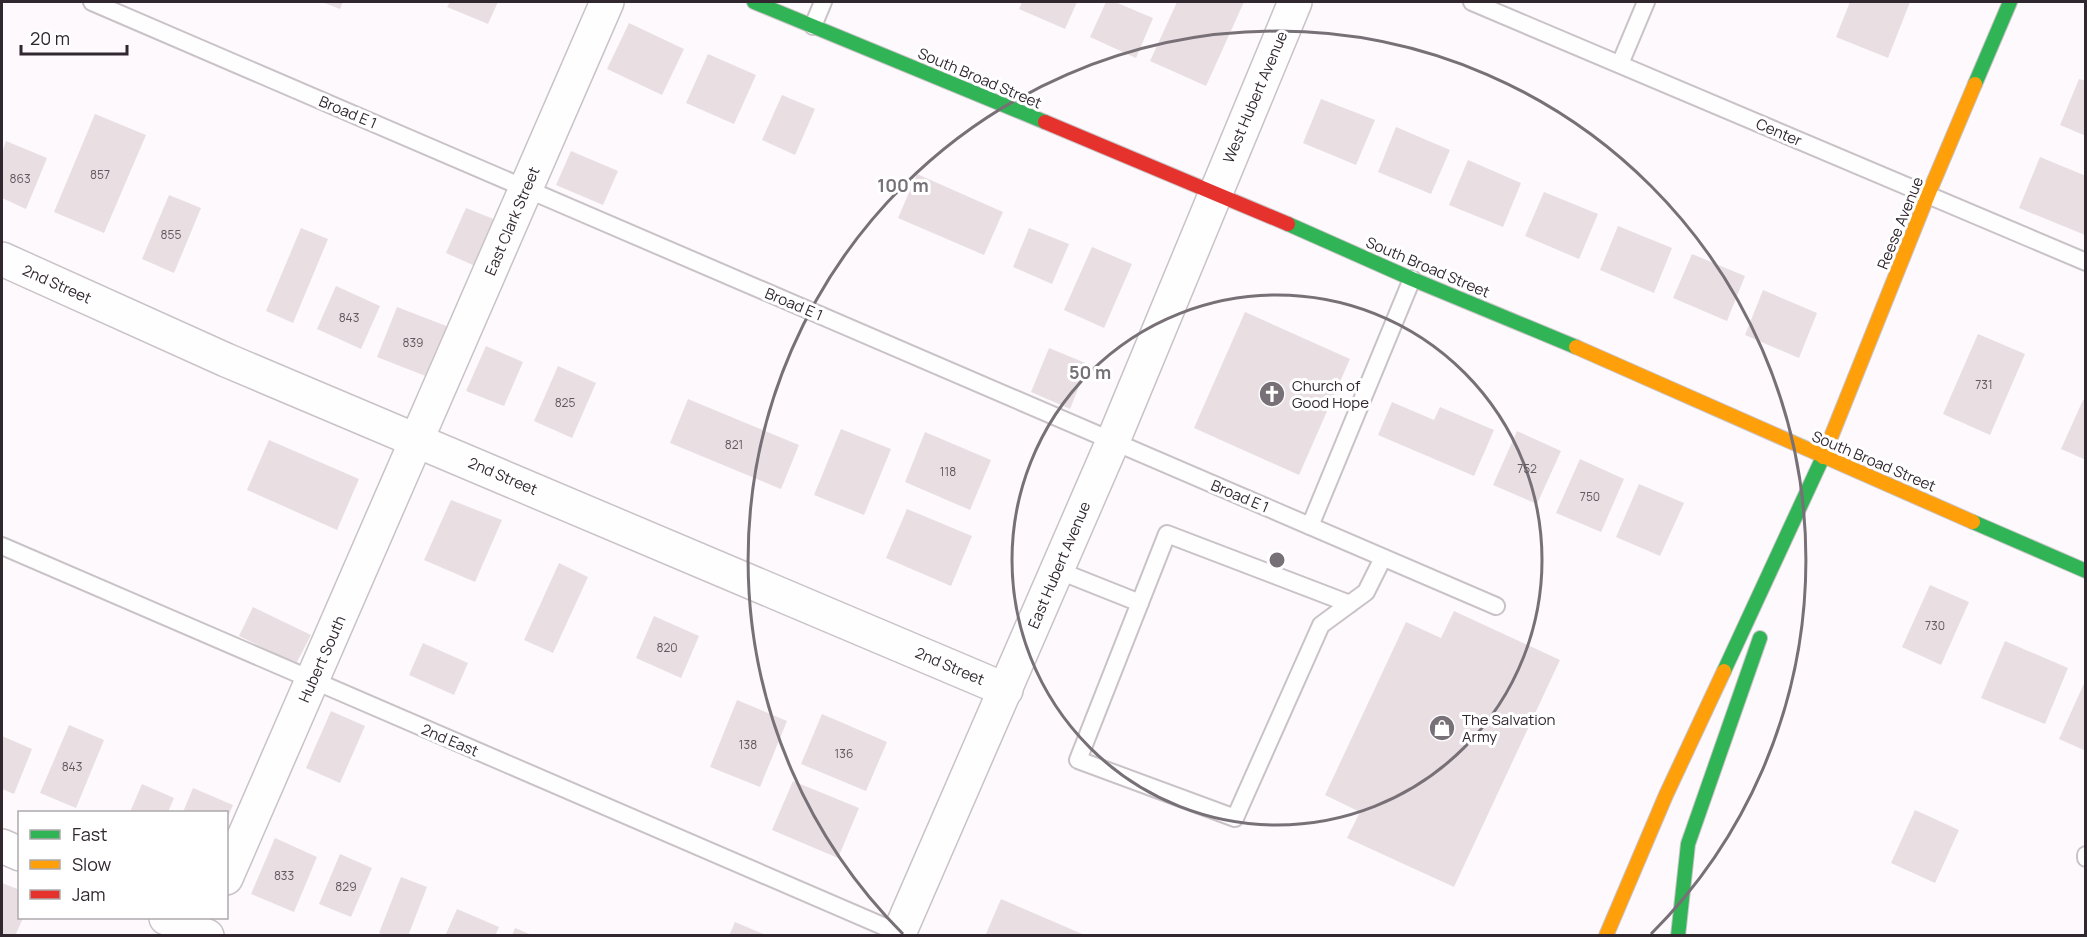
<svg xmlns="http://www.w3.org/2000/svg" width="2087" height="937" font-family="Manrope,sans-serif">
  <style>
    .building { fill: #e9dfe3 }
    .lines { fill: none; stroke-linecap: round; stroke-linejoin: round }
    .lane-casing { stroke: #c9c3c8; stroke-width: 20 }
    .street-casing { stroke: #c9c3c8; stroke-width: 36 }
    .fast-casing { stroke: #c9c3c8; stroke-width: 16 }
    .slow-casing { stroke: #c9c3c8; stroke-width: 16 }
    .jam-casing { stroke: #c9c3c8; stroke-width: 16 }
    .lane { stroke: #fffeff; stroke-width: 16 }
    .street { stroke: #fffeff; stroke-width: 33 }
    .fast { stroke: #30b455; stroke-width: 14 }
    .slow { stroke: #ff9f0a; stroke-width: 14 }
    .jam { stroke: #e5322d; stroke-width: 14 }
    .ring { fill: none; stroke: #787077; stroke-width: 3 }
    .labels { text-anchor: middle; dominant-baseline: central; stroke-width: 6; stroke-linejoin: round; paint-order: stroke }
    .number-label { font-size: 12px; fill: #62585f }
    .street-label { font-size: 15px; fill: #31272f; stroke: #fff }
    .poi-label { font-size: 15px; fill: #31272f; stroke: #fff; text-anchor: start }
    .centre { fill: #787077; stroke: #fff; stroke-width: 3 }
    .ring-label { font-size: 18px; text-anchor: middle; font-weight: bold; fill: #787077; stroke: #fff; stroke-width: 6; stroke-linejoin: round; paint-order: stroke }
  </style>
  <rect width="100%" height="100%" fill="#fdf9fc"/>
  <g class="building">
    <polygon points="322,2 343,2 340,9"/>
    <polygon points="450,2 498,2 488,24 447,7"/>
    <polygon points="1022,2 1077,2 1065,29 1019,9"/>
    <polygon points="1106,2 1115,2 1153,18 1136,58 1090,37"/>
    <polygon points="1177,2 1244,2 1206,86 1150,61"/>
    <polygon points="1850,2 1910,2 1888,58 1836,37"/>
    <polygon points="629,23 684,49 662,95 607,69"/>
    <polygon points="708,54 756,75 734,124 686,103"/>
    <polygon points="2079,79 2086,81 2086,136 2060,125"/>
    <polygon points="782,95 815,109 795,155 762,140"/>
    <polygon points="1321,99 1375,120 1356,165 1303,143"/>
    <polygon points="95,114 146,135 104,233 54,212"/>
    <polygon points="1396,127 1450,150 1431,194 1378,172"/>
    <polygon points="6,141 47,158 26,209 2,198 2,153"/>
    <polygon points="571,151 618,171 603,205 556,185"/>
    <polygon points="2040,157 2086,176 2085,235 2019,208"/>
    <polygon points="1468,160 1521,183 1503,227 1449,205"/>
    <polygon points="917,174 1003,212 984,255 898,218"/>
    <polygon points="1544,192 1598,214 1579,259 1525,236"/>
    <polygon points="169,195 201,208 174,273 142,259"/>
    <polygon points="466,208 496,220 475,266 446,253"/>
    <polygon points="1618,226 1672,248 1654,293 1600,270"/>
    <polygon points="301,228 328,239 293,323 266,311"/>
    <polygon points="1029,228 1069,244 1052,284 1013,267"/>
    <polygon points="1092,247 1132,264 1104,328 1064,310"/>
    <polygon points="1692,254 1745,276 1727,321 1673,298"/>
    <polygon points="336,286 380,306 361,349 317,329"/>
    <polygon points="1763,290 1817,313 1799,358 1745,335"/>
    <polygon points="397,307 449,327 428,377 377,357"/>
    <polygon points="1245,312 1350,359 1299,475 1194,428"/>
    <polygon points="1978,334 2025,354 1990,435 1943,414"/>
    <polygon points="486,346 523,362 504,406 466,391"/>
    <polygon points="1049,348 1088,364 1070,409 1031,392"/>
    <polygon points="558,366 596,383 572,438 534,421"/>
    <polygon points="688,399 799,445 781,489 670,443"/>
    <polygon points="2083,400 2086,401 2086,460 2061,449"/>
    <polygon points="1392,402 1434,420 1440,407 1494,430 1474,476 1378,435"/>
    <polygon points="841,429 891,449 864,515 814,495"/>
    <polygon points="1517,431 1561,451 1537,504 1493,485"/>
    <polygon points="925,432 991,460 970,510 905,482"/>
    <polygon points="269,440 359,479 337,530 247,490"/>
    <polygon points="1580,459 1624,479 1601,532 1556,513"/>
    <polygon points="1639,484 1684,503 1660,556 1616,537"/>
    <polygon points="451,500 502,520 475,582 424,560"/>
    <polygon points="907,509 972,536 951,586 886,558"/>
    <polygon points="559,563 588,577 553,653 524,640"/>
    <polygon points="1930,585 1969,602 1941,665 1902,647"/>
    <polygon points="253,607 311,635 296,664 239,636"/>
    <polygon points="1454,611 1560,660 1454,887 1347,838 1360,812 1325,795 1406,622 1441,638"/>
    <polygon points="654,616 699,636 681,678 636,658"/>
    <polygon points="2005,641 2068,668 2045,724 1981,698"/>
    <polygon points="423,643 468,663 454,695 409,675"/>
    <polygon points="2086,679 2086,751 2059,739"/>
    <polygon points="737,700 787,721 760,787 710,767"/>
    <polygon points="331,711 365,726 340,783 306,768"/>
    <polygon points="822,714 887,742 866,791 801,764"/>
    <polygon points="69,725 104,740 76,808 40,793"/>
    <polygon points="2,736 32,749 14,794 2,789"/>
    <polygon points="793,781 859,808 838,858 772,830"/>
    <polygon points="142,784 174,798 168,812 130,812"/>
    <polygon points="193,788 233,805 226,821 226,812 183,812"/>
    <polygon points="1915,810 1959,830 1935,883 1891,863"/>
    <polygon points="275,838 317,857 294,912 251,894"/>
    <polygon points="340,854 372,868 351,917 319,904"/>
    <polygon points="401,877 427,887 408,936 386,936 379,933"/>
    <polygon points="2,883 20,890 20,918 23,918 15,936 2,935"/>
    <polygon points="1001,899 1087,936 985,936"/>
    <polygon points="457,909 499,927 495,936 445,936"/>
    <polygon points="735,922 766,935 766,936 729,936"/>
    <polygon points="515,928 532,935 532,936 512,936"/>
  </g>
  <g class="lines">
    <g class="lane-casing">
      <g id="lane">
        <polyline points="92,2 1496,606"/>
        <polyline points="1472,2 2086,262"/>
        <polyline points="813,26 823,2"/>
        <polyline points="1620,64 1646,2"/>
        <polyline points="1310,526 1412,279"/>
        <polyline points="2,546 899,933"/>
        <polyline points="1057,570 1140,603"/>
        <polyline points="1350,604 1167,534 1078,760 1235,818 1321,625 1366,592 1383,558"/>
        <polyline points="2086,855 2086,858"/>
      </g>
    </g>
    <g class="street-casing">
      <g id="street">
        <polyline points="2,259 226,360 1006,690"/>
        <polyline points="2,846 20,854"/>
        <polyline points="226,878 607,2"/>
        <polyline points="166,918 207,936"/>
        <polyline points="898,936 1113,441 1295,2"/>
      </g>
    </g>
    <g class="fast-casing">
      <g id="fast">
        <polyline points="754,2 1045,122"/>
        <polyline points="1975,84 2010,2"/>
        <polyline points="1288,224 1412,279 1576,347"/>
        <polyline points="1973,522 2086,571"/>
        <polyline points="1724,671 1823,457"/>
        <polyline points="1678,936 1688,844 1760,638"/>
      </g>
    </g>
    <g class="slow-casing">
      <g id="slow">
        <polyline points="1576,347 1973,522"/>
        <polyline points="1823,457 1928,195 1975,84"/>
        <polyline points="1606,936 1666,795 1724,671"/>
      </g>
    </g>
    <g class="jam-casing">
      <polyline id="jam" points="1045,122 1288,224"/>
    </g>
    <use href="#lane" class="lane"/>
    <use href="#street" class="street"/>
    <use href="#fast" class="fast"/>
    <use href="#slow" class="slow"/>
    <use href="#jam" class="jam"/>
  </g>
  <g class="ring">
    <circle cx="1277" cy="560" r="265"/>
    <path d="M903 934A529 529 0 1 1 1651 934"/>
  </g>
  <defs>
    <g id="church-disc" transform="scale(1.35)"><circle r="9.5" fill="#787077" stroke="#fff"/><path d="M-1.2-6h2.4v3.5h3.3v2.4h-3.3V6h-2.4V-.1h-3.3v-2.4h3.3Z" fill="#fff"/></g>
    <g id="shop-disc" transform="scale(1.35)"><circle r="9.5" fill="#787077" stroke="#fff"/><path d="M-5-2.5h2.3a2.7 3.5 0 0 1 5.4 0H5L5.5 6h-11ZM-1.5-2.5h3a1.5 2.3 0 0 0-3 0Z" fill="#fff"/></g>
  </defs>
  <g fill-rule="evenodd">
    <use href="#church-disc" x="1272" y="394"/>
    <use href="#shop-disc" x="1442" y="728"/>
  </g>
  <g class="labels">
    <g class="number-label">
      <text x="100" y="174">857</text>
      <text x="20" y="178">863</text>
      <text x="171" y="234">855</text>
      <text x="349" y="317">843</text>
      <text x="413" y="342">839</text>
      <text x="1984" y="384">731</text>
      <text x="565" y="402">825</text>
      <text x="734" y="444">821</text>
      <text x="1527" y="468">752</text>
      <text x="948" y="471">118</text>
      <text x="1590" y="496">750</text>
      <text x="1935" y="625">730</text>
      <text x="667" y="647">820</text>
      <text x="748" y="744">138</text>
      <text x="844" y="753">136</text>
      <text x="72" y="766">843</text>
      <text x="284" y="875">833</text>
      <text x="346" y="886">829</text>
    </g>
    <g class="street-label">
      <text transform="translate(980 78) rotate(23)">South Broad Street</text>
      <text transform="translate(1255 97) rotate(-67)">West Hubert Avenue</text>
      <text transform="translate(348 112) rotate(23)">Broad E 1</text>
      <text transform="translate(1779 132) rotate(23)">Center</text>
      <text transform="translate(512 221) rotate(-67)">East Clark Street</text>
      <text transform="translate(1900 223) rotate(-68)">Reese Avenue</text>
      <text transform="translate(1428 267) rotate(23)">South Broad Street</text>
      <text transform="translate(57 284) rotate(24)">2nd Street</text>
      <text transform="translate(794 304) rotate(23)">Broad E 1</text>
      <text transform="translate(1874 461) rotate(23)">South Broad Street</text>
      <text transform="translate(503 476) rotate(23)">2nd Street</text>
      <text transform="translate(1240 496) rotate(23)">Broad E 1</text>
      <text transform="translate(1059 565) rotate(-67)">East Hubert Avenue</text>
      <text transform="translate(322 659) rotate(-66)">Hubert South</text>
      <text transform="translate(950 666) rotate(23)">2nd Street</text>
      <text transform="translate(450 740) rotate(23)">2nd East</text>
    </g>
    <g class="poi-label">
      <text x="1292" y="385">Church of<tspan x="1292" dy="17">Good Hope</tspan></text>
      <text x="1462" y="719">The Salvation<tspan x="1462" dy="17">Army</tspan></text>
    </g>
  </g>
  <circle cx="1277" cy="560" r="9" class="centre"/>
  <g class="ring-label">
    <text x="903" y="192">100 m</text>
    <text x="1090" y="379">50 m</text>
  </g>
  <rect width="2087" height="937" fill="none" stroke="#31272f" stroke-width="6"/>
  <rect x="18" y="811" width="210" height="108" fill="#ffffff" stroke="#ada9ac" stroke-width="1.5"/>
  <rect x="30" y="830" width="30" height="9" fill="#30b455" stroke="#ada9ac" stroke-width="1.5"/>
  <text x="72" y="841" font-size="18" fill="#31272f">Fast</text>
  <rect x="30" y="860" width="30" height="9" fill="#ff9f0a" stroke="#ada9ac" stroke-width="1.5"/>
  <text x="72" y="871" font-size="18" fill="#31272f">Slow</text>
  <rect x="30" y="890" width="30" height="9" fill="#e5322d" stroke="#ada9ac" stroke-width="1.5"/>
  <text x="72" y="901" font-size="18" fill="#31272f">Jam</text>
  <path d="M21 45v9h106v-9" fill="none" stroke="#31272f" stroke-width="3"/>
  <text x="30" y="45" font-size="18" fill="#31272f" stroke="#ffffff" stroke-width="4.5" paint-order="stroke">20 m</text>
</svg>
